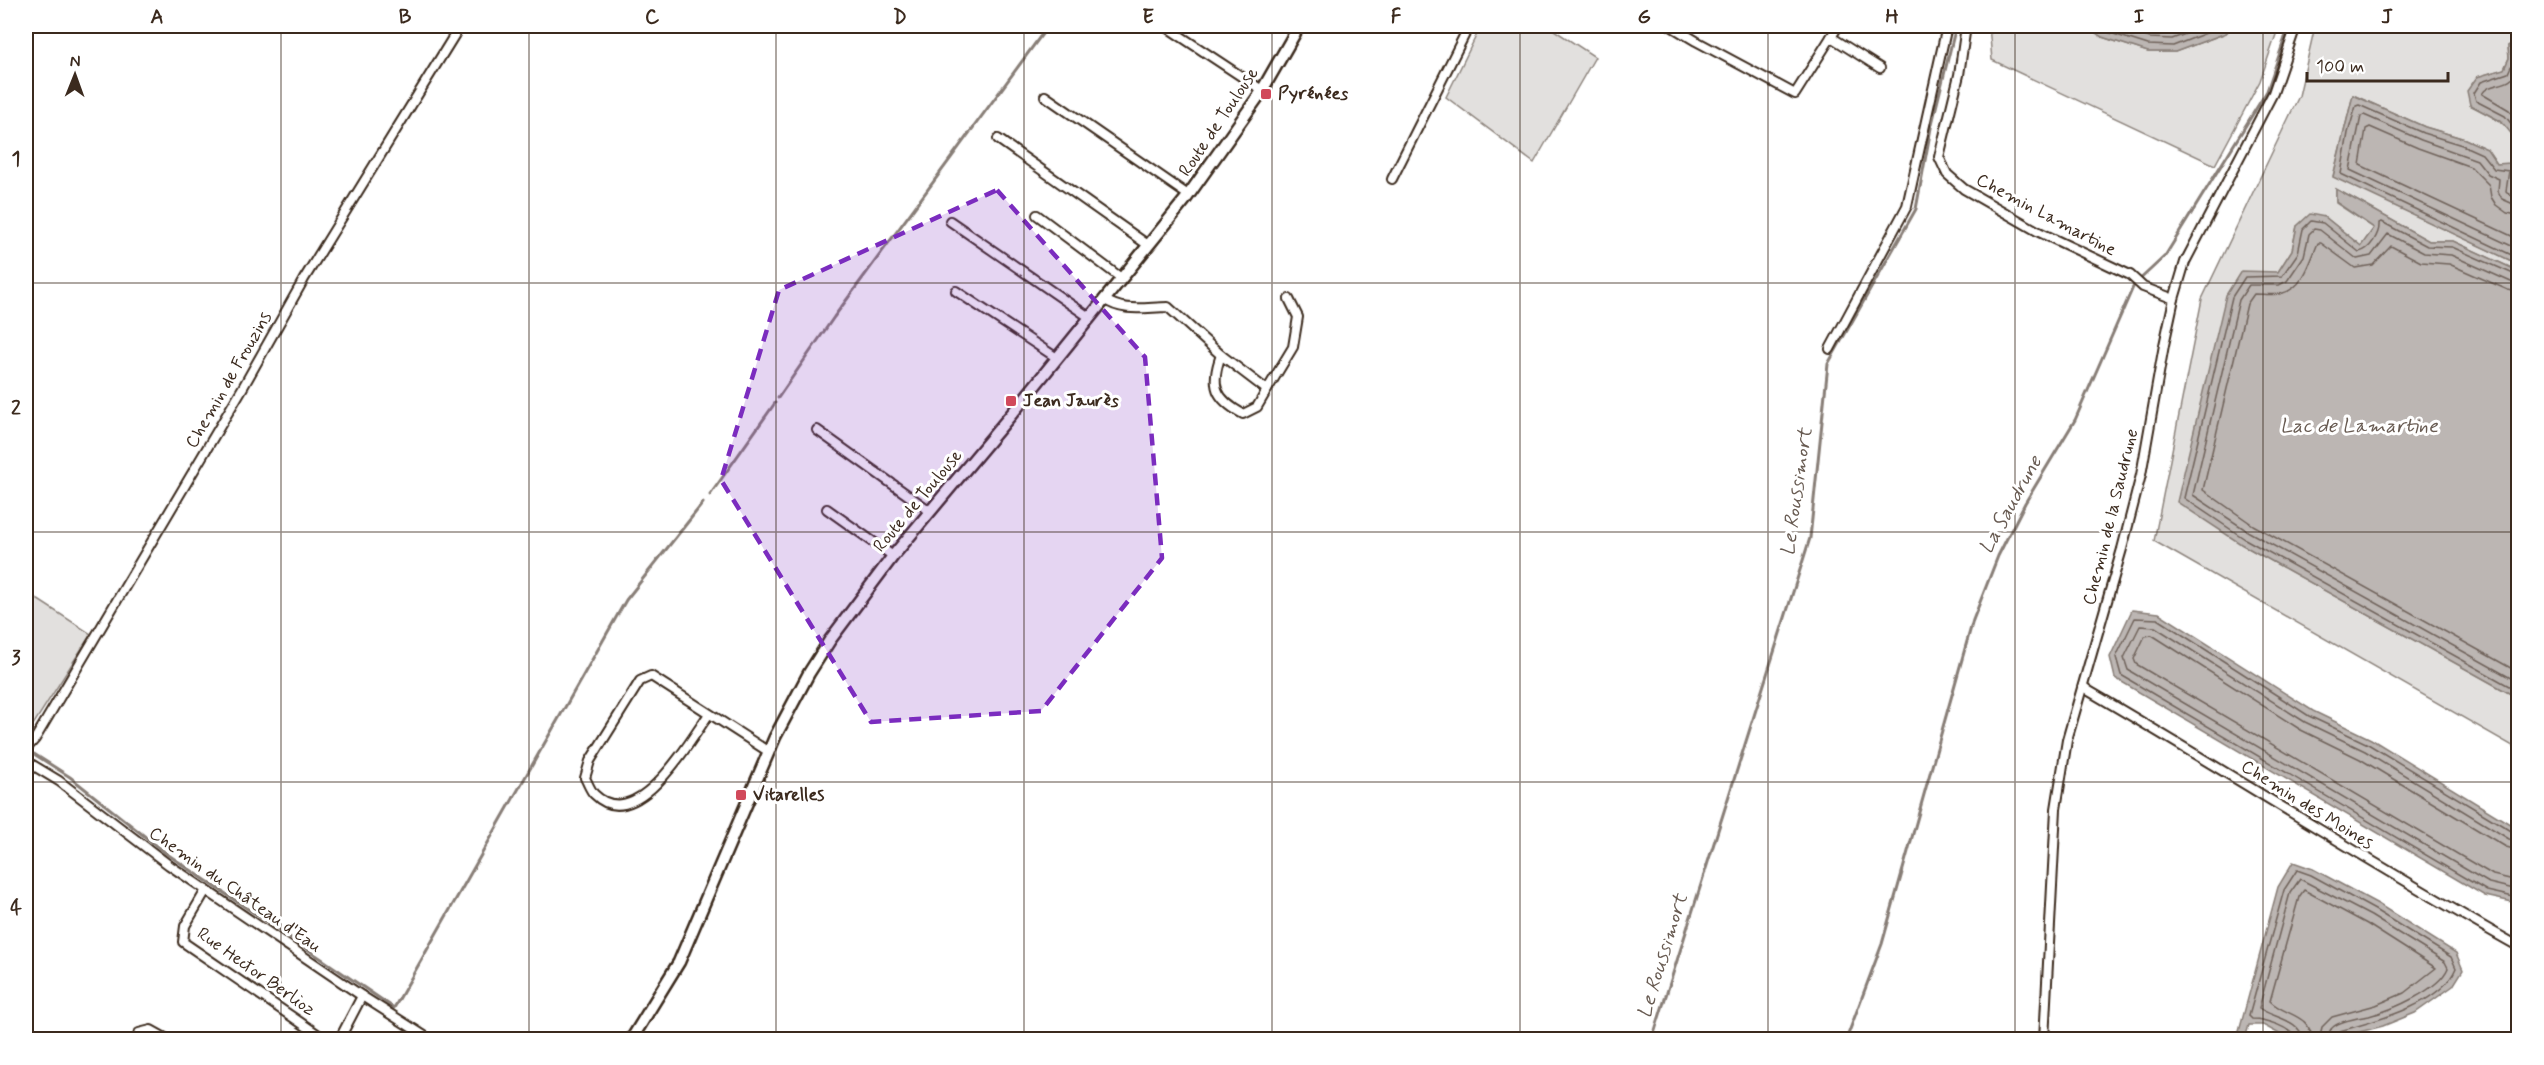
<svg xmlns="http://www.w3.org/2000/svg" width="2544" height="1065" font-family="Mynerve,sans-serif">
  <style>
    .green { fill: #e2e0de; stroke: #8e857e; stroke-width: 1.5 }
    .water { fill: #bcb6b3; stroke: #887e77; stroke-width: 1.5 }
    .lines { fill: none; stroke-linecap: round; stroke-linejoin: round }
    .shore { stroke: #6f625a; stroke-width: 1.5 }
    .stream { stroke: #887e77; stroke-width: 3 }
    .street-casing { stroke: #3b2a1e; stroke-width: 12 }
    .secondary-casing { stroke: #3b2a1e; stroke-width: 15 }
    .street { stroke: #fff; stroke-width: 8 }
    .secondary { stroke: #fff; stroke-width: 10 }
    .marked { fill: #7b2cbf; fill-opacity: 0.2; stroke: #7b2cbf; stroke-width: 4.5; stroke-dasharray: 12 8; stroke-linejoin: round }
    .grid { fill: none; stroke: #3b2a1e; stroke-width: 1.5; stroke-opacity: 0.55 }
    .poi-dot { fill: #d1495b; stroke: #fff; stroke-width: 2 }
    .labels { text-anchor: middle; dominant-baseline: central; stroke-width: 6; stroke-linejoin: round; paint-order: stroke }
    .poi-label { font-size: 18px; font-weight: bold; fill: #3b2a1e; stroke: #fff; text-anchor: start }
    .street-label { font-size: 18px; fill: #3b2a1e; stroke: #fff }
    .water-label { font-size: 20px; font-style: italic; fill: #685b52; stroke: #fff }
    .neatline { fill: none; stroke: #3b2a1e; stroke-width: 2 }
    .grid-label { font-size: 20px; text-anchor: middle; font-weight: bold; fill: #3b2a1e }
  </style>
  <rect width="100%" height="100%" fill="#fff"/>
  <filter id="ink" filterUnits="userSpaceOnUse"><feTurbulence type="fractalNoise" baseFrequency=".0167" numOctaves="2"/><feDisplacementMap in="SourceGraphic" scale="12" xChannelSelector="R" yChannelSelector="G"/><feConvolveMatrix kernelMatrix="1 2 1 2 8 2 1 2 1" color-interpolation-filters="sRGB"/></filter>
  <g filter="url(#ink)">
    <g class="green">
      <polygon points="1481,26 1548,26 1595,57 1534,163 1446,97"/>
      <polygon points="1989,26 2086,26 2102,37 2148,52 2175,52 2226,33 2233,26 2279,26 2260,81 2215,165 1992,60"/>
      <path d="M2315,26H2518V40L2508,46L2509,58L2504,69L2477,77L2470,105C2483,112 2519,128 2518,145C2518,151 2513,158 2510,164H2497L2487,149L2465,139L2425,127L2353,95L2333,176L2518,264V271L2453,241H2429L2336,189V203L2374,228L2361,246L2325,217L2297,226L2292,250L2278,272L2241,544L2518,698V749L2154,541L2202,299L2299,96Z"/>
      <polygon points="26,592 91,634 26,736"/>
    </g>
    <g class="water">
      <polygon points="2086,26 2233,26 2226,33 2175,52 2148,52 2102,37"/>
      <polygon points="2518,40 2518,142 2501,121 2470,105 2467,91 2477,77 2504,69 2509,58 2508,46"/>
      <polygon points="2353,95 2425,127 2465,139 2487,149 2497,164 2510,163 2518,147 2518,171 2512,189 2518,193 2518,264 2333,177"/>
      <polygon points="2336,189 2429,241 2453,241 2518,271 2518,698 2241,544 2177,502 2226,295 2241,271 2278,272 2292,250 2297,226 2310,214 2325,217 2361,246 2374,228 2336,202"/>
      <polygon points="2132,610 2159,613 2313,711 2371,739 2518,829 2517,903 2485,896 2115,678 2110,657"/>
      <polygon points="2293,862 2313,869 2378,904 2456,953 2463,970 2453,986 2415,1013 2383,1026 2332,1039 2283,1036 2263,1025 2249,1025 2245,1039 2237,1039 2278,887"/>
    </g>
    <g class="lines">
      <g class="shore">
        <polyline points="2096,26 2104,31 2148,45 2173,46 2224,26"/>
        <polyline points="2111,26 2150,38 2172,39 2207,26"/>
        <polyline points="2518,47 2515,50 2514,60 2508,73 2481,82 2474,93 2476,101 2505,116 2518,132"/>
        <path d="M2518,70C2510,90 2490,80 2482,94L2509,110L2518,121"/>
        <polyline points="2518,198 2510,195 2506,191 2509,171 2494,169 2482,154 2462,145 2423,133 2359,105 2356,106 2348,133 2341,174 2518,258"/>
        <polyline points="2518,206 2502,199 2498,191 2499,179 2488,174 2477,160 2421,140 2364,115 2361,116 2350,170 2518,249"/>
        <polyline points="2518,215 2507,213 2496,205 2491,197 2489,185 2471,167 2418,148 2370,127 2366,129 2360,165 2518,239"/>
        <path d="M2518,276L2452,247L2427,246L2382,222L2379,223C2380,234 2370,250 2359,252L2323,223L2311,221L2303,229L2298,253L2282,276L2245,277L2232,297L2184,498L2245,539L2518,691"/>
        <polyline points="2518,283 2511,282 2451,255 2424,253 2388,234 2371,256 2357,259 2320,230 2314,229 2309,234 2304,256 2287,281 2279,285 2249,285 2239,300 2193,495 2249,532 2518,682"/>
        <path d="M2518,292L2508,290L2449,264L2421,262L2391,246L2373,265L2355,268L2321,243H2318C2311,259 2304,288 2283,293C2274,296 2264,294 2254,294L2247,304L2203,490L2253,525L2518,672"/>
        <polyline points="2518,833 2513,832 2368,744 2309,716 2158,619 2135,618 2116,657 2121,675 2487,891 2518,898"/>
        <polyline points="2518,841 2509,839 2365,751 2305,722 2155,627 2140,626 2124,658 2128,670 2489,883 2518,890"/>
        <polyline points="2518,850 2506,847 2360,759 2301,730 2152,635 2145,636 2134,659 2136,664 2493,875 2518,881"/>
        <path d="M2295,1040C2293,1027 2264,1019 2252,1019L2249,1016L2284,890L2297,870L2311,875L2375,910L2451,957L2456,968C2441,1005 2375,1021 2340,1031L2336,1040"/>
        <path d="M2303,1040C2301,1019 2272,1018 2259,1008L2290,893L2300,879L2371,916L2445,962L2448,968C2439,990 2392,1010 2369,1016C2359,1018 2341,1020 2333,1027C2329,1030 2329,1034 2328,1040"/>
        <path d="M2312,1040C2311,1014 2285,1016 2270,1001L2299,897L2304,890L2367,924L2436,968L2404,993L2376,1005L2332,1017L2322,1027L2319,1040"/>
      </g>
      <g class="stream">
        <polyline points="778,398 834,317 1048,26"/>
        <polyline points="710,495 775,403"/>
        <polyline points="34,754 70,777 167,854 394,1008 626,600 703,503"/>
        <polyline points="1652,1040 1810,538 1828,364 1916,209 1931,128 1956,26"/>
        <polyline points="1846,1040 1882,944 1973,620 1998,556 2025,503 2075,420 2134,285 2165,256 2267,91 2289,26"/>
      </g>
      <g class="street-casing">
        <g id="street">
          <polyline points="1165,26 1262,90"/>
          <polyline points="1671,26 1696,41 1795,94 1838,26"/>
          <polyline points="1966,26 1959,75 1939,157 1947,174 1964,189 2039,232 2130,275 2143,287 2174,299"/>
          <polyline points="1831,37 1880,68"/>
          <polyline points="1045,96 1188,195"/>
          <polyline points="998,139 1148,245"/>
          <polyline points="1392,179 1469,26"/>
          <polyline points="1037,215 1121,278"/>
          <polyline points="950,221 1089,317"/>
          <polyline points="956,291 1057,358"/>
          <path d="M1104,299C1123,313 1146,307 1168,307L1221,355L1267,390L1293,347L1298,317L1289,299"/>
          <polyline points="1830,349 1907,206 1947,26"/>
          <path d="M1221,355C1210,385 1215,399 1243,414L1257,407L1267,390"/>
          <polyline points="817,430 930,511"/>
          <polyline points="827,509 893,556"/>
          <path d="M2083,686L2089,691C2233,775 2373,865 2518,946"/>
          <path d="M709,714C689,742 636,836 594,794C590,790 588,783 585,778L590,761L640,681L651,676L769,752"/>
          <polyline points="26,749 35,739 242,389 304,279 460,26"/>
          <polyline points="26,761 59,781 169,865 362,996 431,1040"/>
          <polyline points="206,890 185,926 183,942 326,1040"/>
          <polyline points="136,1040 139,1033 151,1030 169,1040"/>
          <polyline points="339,1040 362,996"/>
          <polyline points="2044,1040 2056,809 2067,740 2122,549 2141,475 2164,345 2174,299 2185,262 2273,93 2296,26"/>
        </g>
      </g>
      <g class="secondary-casing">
        <polyline id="secondary" points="631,1040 679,962 775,737 809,673 830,640 893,556 1020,404 1185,200 1260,94 1299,26"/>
      </g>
      <use href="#street" class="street"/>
      <use href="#secondary" class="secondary"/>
    </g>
  </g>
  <path class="marked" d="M997,190L1145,357L1162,558L1041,711L871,722L721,480L779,290Z"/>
  <path class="grid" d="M281,26V1040M529,26V1040M776,26V1040M1024,26V1040M1272,26V1040M1520,26V1040M1768,26V1040M2015,26V1040M2263,26V1040M26,283H2518M26,532H2518M26,782H2518"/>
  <g class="poi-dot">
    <rect x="1260" y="88" width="12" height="12" rx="3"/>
    <rect x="1005" y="395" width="12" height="12" rx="3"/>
    <rect x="735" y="789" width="12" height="12" rx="3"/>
  </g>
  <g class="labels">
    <g class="poi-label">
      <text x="1278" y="94">Pyrénées</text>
      <text x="1023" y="401">Jean Jaurès</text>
      <text x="753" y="795">Vitarelles</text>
    </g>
    <g class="street-label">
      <text transform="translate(1219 122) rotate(-56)">Route de Toulouse</text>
      <text transform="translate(2046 215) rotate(28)">Chemin Lamartine</text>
      <text transform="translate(229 380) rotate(-60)">Chemin de Frouzins</text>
      <text transform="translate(918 501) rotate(-50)">Route de Toulouse</text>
      <text transform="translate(2111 517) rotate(-76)">Chemin de la Saudrune</text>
      <text transform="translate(2307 805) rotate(32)">Chemin des Moines</text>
      <text transform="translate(235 890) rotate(35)">Chemin du Château d'Eau</text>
      <text transform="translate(256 972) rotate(35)">Rue Hector Berlioz</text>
    </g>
    <g class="water-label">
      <text x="2359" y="426">Lac de Lamartine</text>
      <text transform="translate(1797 492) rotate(-82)">Le Roussimort</text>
      <text transform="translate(2011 505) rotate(-61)">La Saudrune</text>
      <text transform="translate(1663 956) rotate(-73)">Le Roussimort</text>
    </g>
  </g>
  <rect width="2544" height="1065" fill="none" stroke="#fff" stroke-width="66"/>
  <g transform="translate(75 75) rotate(1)" stroke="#ffffff" stroke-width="4.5" paint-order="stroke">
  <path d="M0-4.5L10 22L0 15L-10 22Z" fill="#3b2a1e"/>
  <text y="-9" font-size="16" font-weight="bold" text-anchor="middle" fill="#3b2a1e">N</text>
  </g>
  <path d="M2307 72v9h141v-9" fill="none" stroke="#3b2a1e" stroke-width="3"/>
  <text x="2316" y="72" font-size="18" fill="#3b2a1e" stroke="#ffffff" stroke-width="4.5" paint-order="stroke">100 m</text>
  <rect x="33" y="33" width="2478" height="999" class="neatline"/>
  <g class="grid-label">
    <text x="157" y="23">A</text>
    <text x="405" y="23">B</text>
    <text x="652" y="23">C</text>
    <text x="900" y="23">D</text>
    <text x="1148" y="23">E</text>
    <text x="1396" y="23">F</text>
    <text x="1644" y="23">G</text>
    <text x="1892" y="23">H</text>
    <text x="2139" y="23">I</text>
    <text x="2387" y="23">J</text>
    <text x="16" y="165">1</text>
    <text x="16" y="414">2</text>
    <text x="16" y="664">3</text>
    <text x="16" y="914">4</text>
  </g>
</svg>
